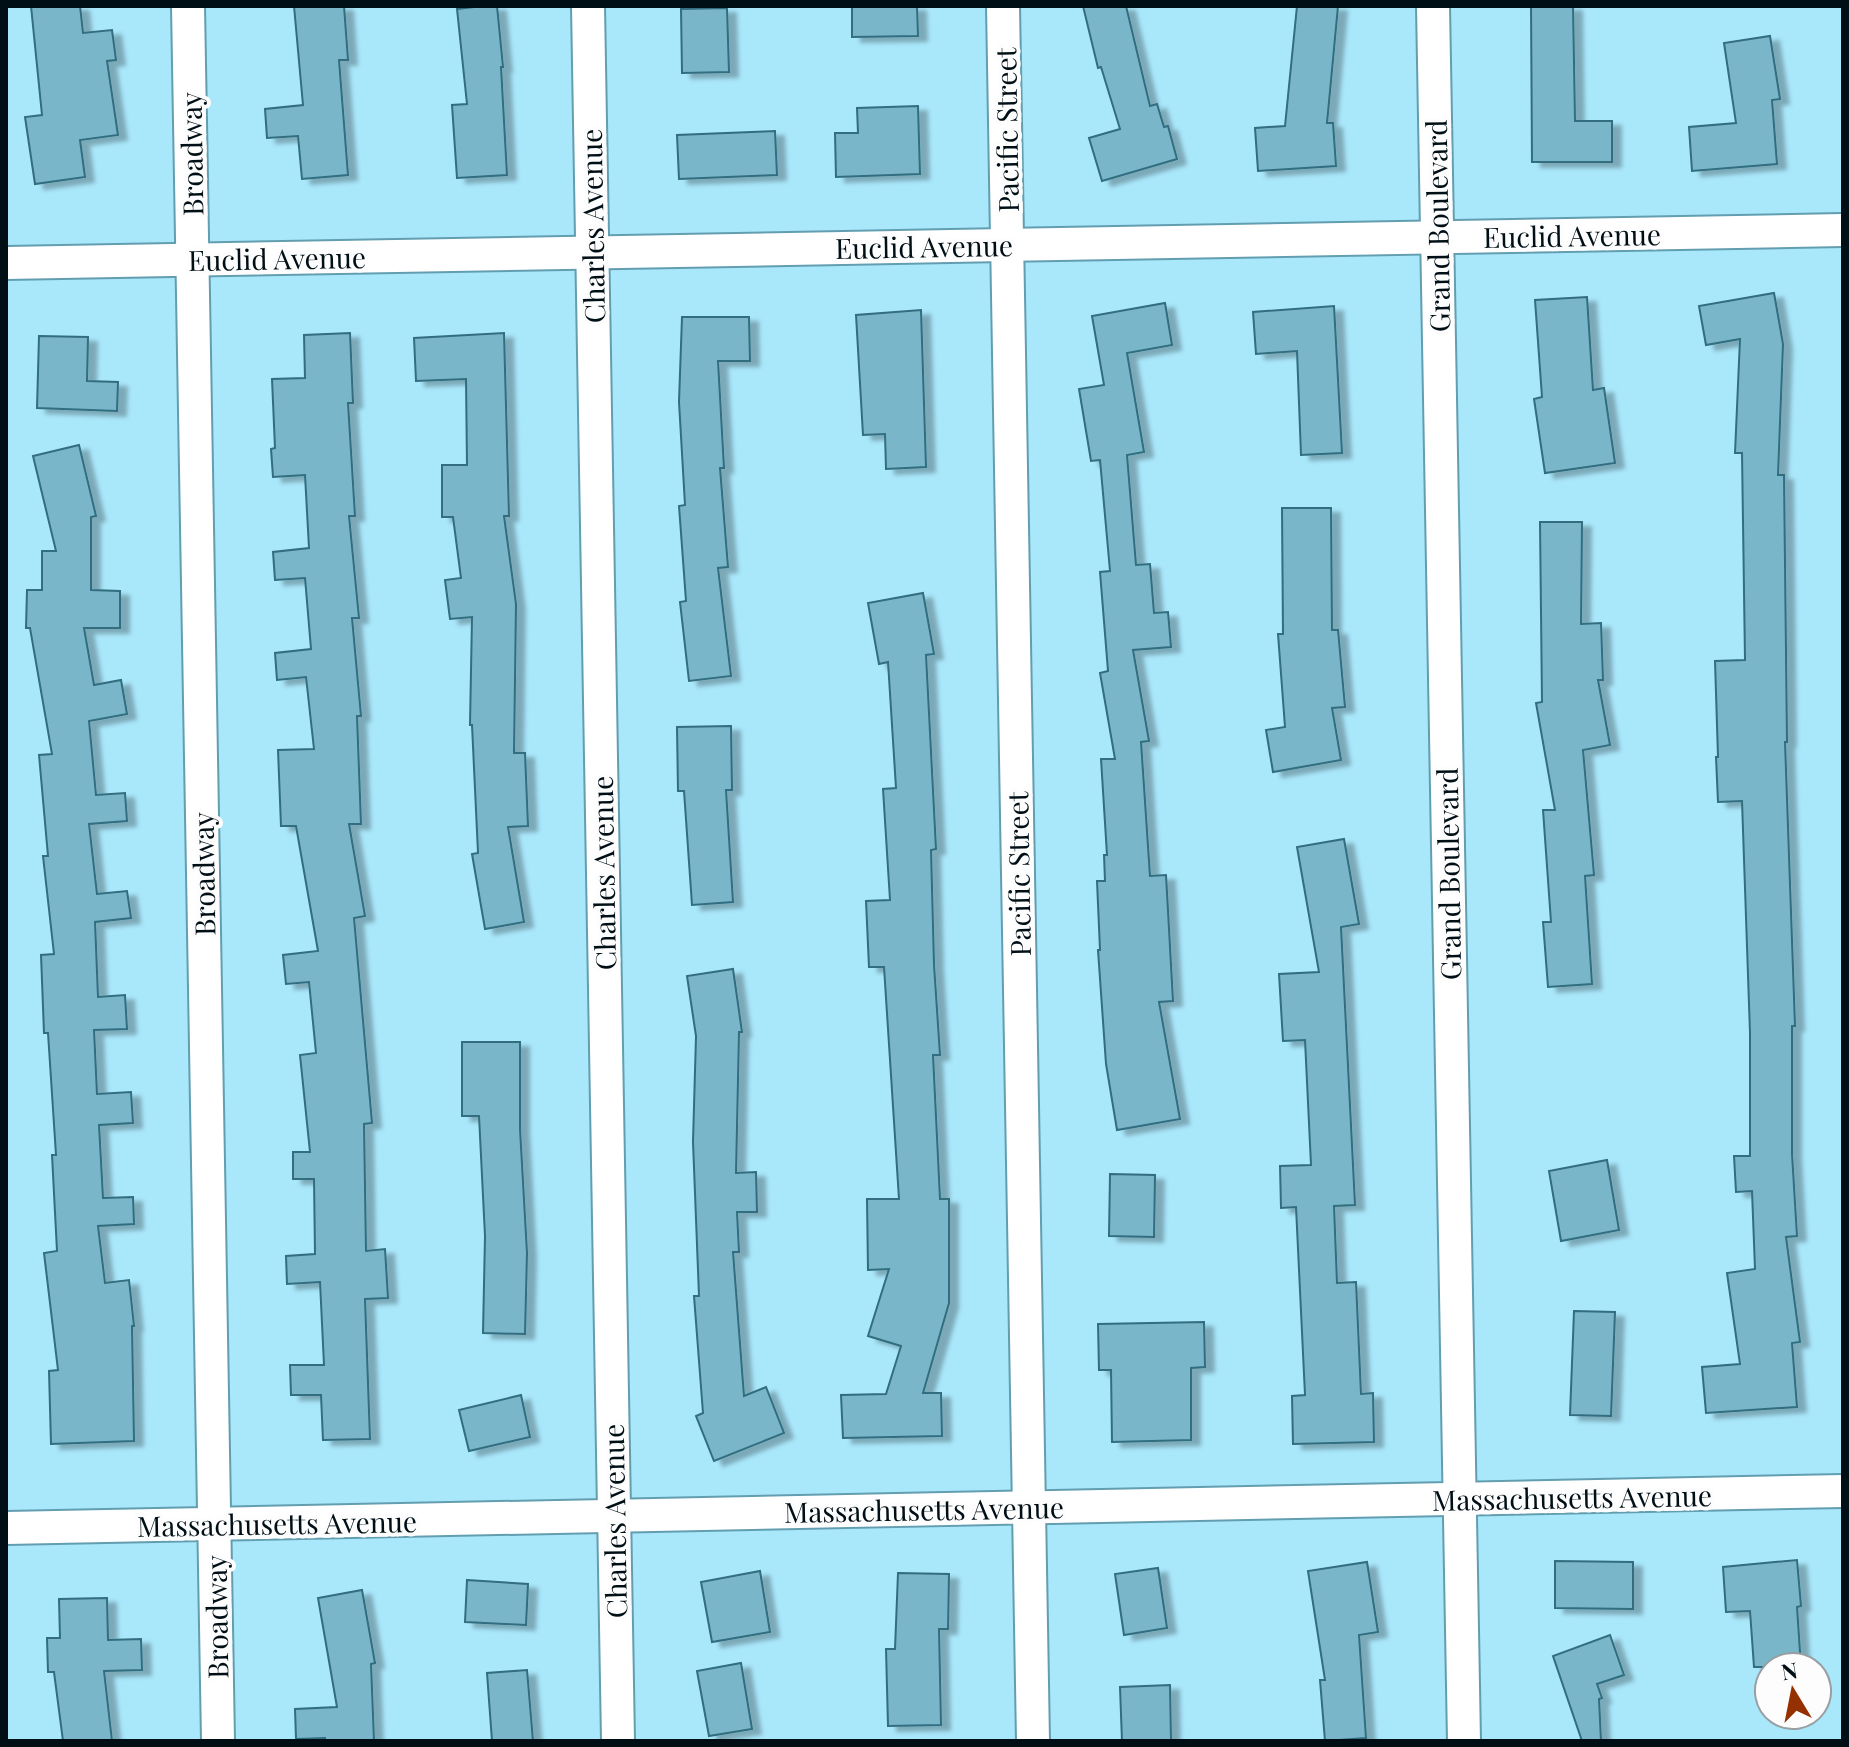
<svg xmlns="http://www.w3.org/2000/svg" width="1849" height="1747" font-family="'Playfair Display',serif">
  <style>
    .building { fill: #7ab6c9; stroke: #316e7f; stroke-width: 2; filter: url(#shadow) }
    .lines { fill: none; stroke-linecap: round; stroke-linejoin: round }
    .street-casing { stroke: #629eb0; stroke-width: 36 }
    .street { stroke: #fff; stroke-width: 32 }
    .labels { text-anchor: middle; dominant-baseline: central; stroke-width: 8; stroke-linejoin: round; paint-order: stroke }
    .street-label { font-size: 28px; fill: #000f16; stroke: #fdfdfd }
  </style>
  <defs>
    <filter id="shadow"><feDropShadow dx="9" dy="5" stdDeviation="2" flood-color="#0004"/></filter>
  </defs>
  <rect width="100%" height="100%" fill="#a9e7fb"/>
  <g class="building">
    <polygon points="31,6 80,6 83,33 112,30 116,60 107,61 118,135 80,140 85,177 35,184 25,117 42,115"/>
    <polygon points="294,6 344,6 348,60 339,60 348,175 302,179 298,136 267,138 265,109 303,105"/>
    <polygon points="483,6 497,6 503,67 501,67 507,175 457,178 452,105 467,104 457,9"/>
    <polygon points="852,6 917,6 918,36 852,37"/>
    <polygon points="1083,6 1126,6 1150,106 1157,104 1164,127 1168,126 1177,159 1102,181 1089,138 1120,129 1101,67 1098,68"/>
    <polygon points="1297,6 1338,6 1327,123 1333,123 1336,166 1258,171 1255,128 1285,126"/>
    <polygon points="1531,6 1573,6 1575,121 1612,121 1612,162 1532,162"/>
    <polygon points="727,8 729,72 682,73 681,9"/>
    <polygon points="1770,36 1780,99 1772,100 1777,164 1692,171 1689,127 1736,123 1724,43"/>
    <polygon points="918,106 920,174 836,177 835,133 858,133 857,108"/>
    <polygon points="775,131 777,175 679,179 677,135"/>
    <polygon points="1774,293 1783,344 1778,475 1784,475 1787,742 1785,742 1795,1026 1792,1026 1792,1154 1797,1236 1786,1237 1800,1342 1792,1343 1797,1407 1706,1413 1702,1367 1740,1364 1727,1273 1755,1269 1752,1191 1736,1192 1734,1156 1750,1156 1750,1033 1742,801 1718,802 1716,757 1718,757 1715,661 1745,660 1742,453 1735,453 1740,339 1706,345 1699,306"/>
    <polygon points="1587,297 1593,390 1604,388 1615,463 1545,473 1534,399 1542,397 1535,300"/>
    <polygon points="1165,303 1172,345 1127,353 1144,452 1127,455 1136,565 1150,564 1154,613 1168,612 1171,647 1133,650 1149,741 1141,742 1150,876 1166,875 1173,1001 1159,1002 1180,1119 1117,1130 1106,1064 1098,950 1100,950 1097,881 1105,881 1104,855 1107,855 1101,759 1115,759 1100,673 1108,671 1100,572 1110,571 1100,460 1091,461 1079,389 1104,385 1092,316"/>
    <polygon points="1334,306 1342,453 1301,455 1297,351 1256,354 1253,312"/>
    <polygon points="921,310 926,467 886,469 885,434 863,435 856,315"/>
    <polygon points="682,317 749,317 750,361 718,361 724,468 720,468 728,567 718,568 731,676 689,681 680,602 686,601 679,506 685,505 679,402"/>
    <polygon points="350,333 353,403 348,403 355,516 349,516 359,618 352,618 361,716 357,716 361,824 349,824 365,916 354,918 372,1123 364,1124 366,1251 385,1249 388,1298 365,1299 370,1439 323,1440 321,1395 291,1395 290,1365 324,1365 320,1282 287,1284 286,1256 315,1254 314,1179 293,1179 293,1152 310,1152 300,1055 316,1053 309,982 286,984 283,955 318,951 296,826 281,826 278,750 314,749 306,677 277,680 275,653 311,649 305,578 275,580 273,552 309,548 305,475 273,477 271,449 275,448 272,379 305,378 304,335"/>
    <polygon points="504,333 509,516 504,516 516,604 514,753 525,753 528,826 508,827 524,922 485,929 472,854 478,853 472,725 470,725 472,617 450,619 445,580 461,578 453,517 442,517 442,465 467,465 466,379 416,381 414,338"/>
    <polygon points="39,336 88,337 87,381 118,382 117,411 37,408"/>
    <polygon points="79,445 96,516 91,517 91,590 120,591 120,628 84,628 94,685 121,680 127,714 89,721 96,795 125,793 127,821 89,824 97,894 127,891 131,918 95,922 98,997 125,995 127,1029 94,1030 97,1094 131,1092 133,1123 99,1125 103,1198 133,1197 134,1224 98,1226 105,1283 129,1280 134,1326 132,1326 134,1441 51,1444 49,1371 58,1370 44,1253 57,1251 52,1155 56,1155 48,1033 44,1033 41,955 54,954 43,856 48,856 39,755 52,754 30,628 26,628 27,590 42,590 42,551 56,551 33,456"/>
    <polygon points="1282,508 1331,508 1332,630 1338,630 1345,707 1332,708 1341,760 1273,772 1266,730 1285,727 1278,634 1283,634"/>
    <polygon points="1540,522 1582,522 1581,624 1601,623 1603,680 1598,680 1610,745 1583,750 1594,875 1585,876 1592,984 1548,987 1543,922 1551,922 1543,810 1555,810 1536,703 1542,702"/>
    <polygon points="923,593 934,654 926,655 936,849 931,850 934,965 940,1055 933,1055 940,1199 949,1199 949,1303 923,1393 941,1393 942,1436 843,1438 841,1395 886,1394 901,1346 868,1336 889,1269 868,1270 867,1199 899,1199 884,967 869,967 866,901 890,900 883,789 896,788 888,662 879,664 868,603"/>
    <polygon points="731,726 732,790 726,790 733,902 692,905 684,791 678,791 677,727"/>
    <polygon points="1344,839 1359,924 1341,927 1355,1205 1334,1206 1337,1283 1356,1282 1361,1394 1373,1393 1374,1442 1293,1444 1292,1396 1305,1395 1296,1207 1281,1208 1280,1166 1311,1165 1305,1040 1283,1041 1279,974 1319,972 1297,847"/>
    <polygon points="733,969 742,1032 739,1032 736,1173 756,1172 757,1212 737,1212 739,1252 733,1252 744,1396 766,1387 784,1433 714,1461 696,1416 703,1413 694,1296 699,1296 693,1142 696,1036 687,976"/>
    <polygon points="462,1042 520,1042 520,1129 527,1253 525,1334 483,1333 485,1236 479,1116 462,1116"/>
    <polygon points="1607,1160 1619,1230 1561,1241 1549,1171"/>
    <polygon points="1110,1174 1155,1175 1154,1237 1109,1236"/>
    <polygon points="1574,1311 1615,1312 1611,1416 1570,1415"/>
    <polygon points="1204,1322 1205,1367 1191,1368 1191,1440 1112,1442 1111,1370 1099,1370 1098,1324"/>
    <polygon points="521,1395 530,1437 469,1451 459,1410"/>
    <polygon points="1797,1560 1801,1606 1797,1607 1801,1667 1754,1667 1750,1611 1726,1612 1723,1567"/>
    <polygon points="1555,1561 1633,1562 1633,1609 1555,1608"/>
    <polygon points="1367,1562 1378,1632 1359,1635 1366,1738 1325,1741 1320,1680 1325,1680 1308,1571"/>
    <polygon points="1158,1568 1167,1628 1124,1635 1115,1574"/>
    <polygon points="760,1571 770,1632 712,1642 701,1582"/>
    <polygon points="898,1573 949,1574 948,1629 939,1629 941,1725 888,1726 886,1649 895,1649"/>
    <polygon points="467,1580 528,1584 526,1625 465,1622"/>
    <polygon points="362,1590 375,1663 371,1664 374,1741 325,1741 325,1738 296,1739 295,1709 337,1707 318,1598"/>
    <polygon points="107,1598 108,1640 141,1639 142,1670 104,1671 112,1741 63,1741 54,1672 48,1672 47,1638 60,1638 59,1599"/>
    <polygon points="1610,1635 1624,1675 1597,1684 1602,1698 1599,1699 1601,1741 1582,1741 1553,1656"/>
    <polygon points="741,1663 752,1729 709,1736 697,1671"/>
    <polygon points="527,1670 533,1741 492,1741 487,1673"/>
    <polygon points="1170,1685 1171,1741 1122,1741 1120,1687"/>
  </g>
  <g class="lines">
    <g class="street-casing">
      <g id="street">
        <polyline points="188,6 218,1741"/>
        <polyline points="588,6 618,1741"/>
        <polyline points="1003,6 1033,1741"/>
        <polyline points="1433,6 1464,1741"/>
        <polyline points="6,263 1843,230"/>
        <polyline points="6,1528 1843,1491"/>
      </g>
    </g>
    <use href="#street" class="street"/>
  </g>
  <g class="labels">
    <g class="street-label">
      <text transform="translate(1006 130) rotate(-91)">Pacific Street</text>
      <text transform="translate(191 154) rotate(-91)">Broadway</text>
      <text transform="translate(592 226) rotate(-91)">Charles Avenue</text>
      <text transform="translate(1437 226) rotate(-91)">Grand Boulevard</text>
      <text transform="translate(1572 235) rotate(-1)">Euclid Avenue</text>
      <text transform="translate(924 246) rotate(-1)">Euclid Avenue</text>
      <text transform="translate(277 258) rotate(-1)">Euclid Avenue</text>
      <text transform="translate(603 873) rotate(-91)">Charles Avenue</text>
      <text transform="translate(203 874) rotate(-91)">Broadway</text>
      <text transform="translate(1018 874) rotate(-91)">Pacific Street</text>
      <text transform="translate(1448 874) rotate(-91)">Grand Boulevard</text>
      <text transform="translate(1572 1497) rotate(-1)">Massachusetts Avenue</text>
      <text transform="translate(924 1509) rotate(-1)">Massachusetts Avenue</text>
      <text transform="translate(614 1521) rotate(-91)">Charles Avenue</text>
      <text transform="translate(277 1523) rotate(-1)">Massachusetts Avenue</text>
      <text transform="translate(216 1617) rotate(-91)">Broadway</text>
    </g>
  </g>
  <rect width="1849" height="1747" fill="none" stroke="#000f16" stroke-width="16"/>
  <g transform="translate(1793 1691) rotate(350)"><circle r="38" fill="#fdfdfd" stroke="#989ea1" stroke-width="2"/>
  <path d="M0-6L14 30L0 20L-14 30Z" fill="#953000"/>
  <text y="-12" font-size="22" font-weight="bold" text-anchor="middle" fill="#000f16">N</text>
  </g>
</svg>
